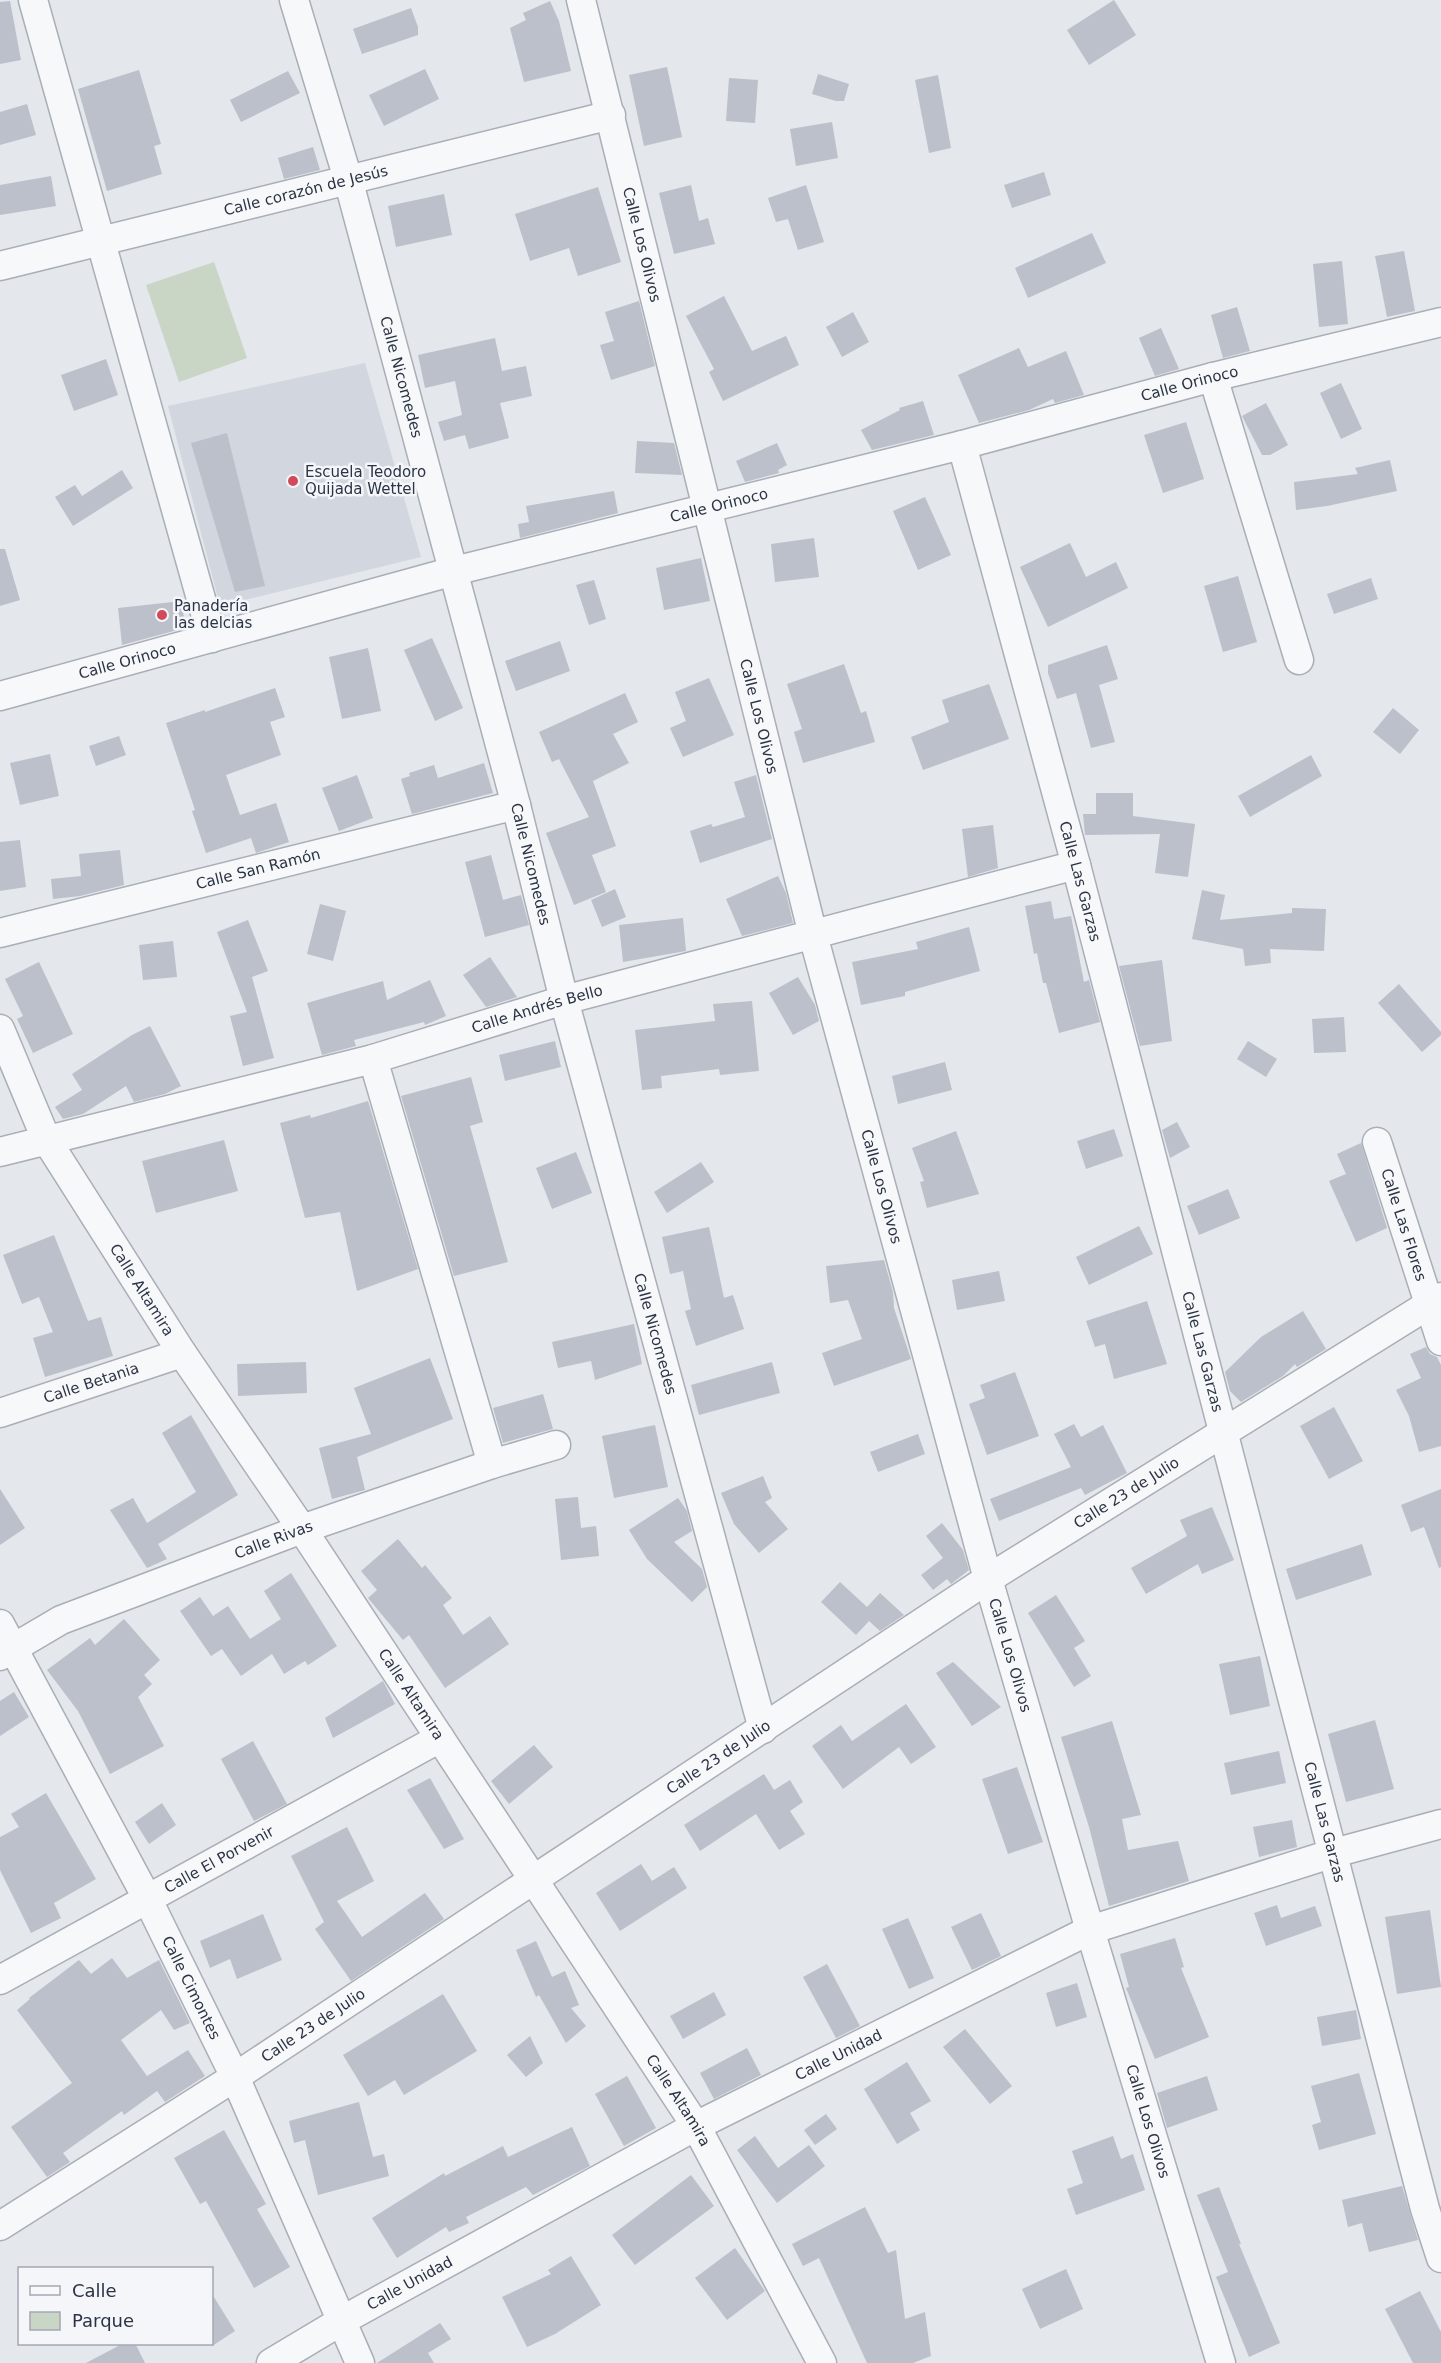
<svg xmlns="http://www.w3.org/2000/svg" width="1441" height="2363" font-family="'DejaVu Sans',sans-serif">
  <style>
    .built { fill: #d2d6de }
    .green { fill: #c9d6c5 }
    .building { fill: #bbc0ca }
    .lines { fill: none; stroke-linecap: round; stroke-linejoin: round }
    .minor-casing { stroke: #a9aeb7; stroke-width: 31 }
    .minor { stroke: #f7f8fa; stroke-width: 28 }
    .poi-dot { fill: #d1495b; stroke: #f4f6f9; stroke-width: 2 }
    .labels { text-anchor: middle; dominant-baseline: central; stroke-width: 5; stroke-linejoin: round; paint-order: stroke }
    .street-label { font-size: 15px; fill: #2b3445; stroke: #f4f6f9 }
    .poi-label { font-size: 15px; fill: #2b3445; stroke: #f4f6f9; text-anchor: start }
  </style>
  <rect width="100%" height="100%" fill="#e4e7ec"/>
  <polygon class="built" points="365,363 421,557 220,606 168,406"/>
  <polygon class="green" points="214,262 247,358 179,382 146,285"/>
  <g class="building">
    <polygon points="1114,0 1136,35 1089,65 1067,30"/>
    <polygon points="10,1 21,60 0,64 0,2"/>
    <polygon points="550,1 559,21 571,71 524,82 510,28 526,20 523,13"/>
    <polygon points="411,8 418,27 418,35 362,54 353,29"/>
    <polygon points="667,67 682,137 644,146 629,75"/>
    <polygon points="425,69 439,99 384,126 369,95"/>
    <polygon points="139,70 161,144 154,146 162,174 107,191 78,89"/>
    <polygon points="288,71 300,93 241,122 230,100"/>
    <polygon points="818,74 849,84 844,101 836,101 812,94"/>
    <polygon points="938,75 951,148 929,153 915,80"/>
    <polygon points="729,78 758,80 755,123 726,121"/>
    <polygon points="27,104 36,135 0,145 0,112"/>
    <polygon points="832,122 838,158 796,166 790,129"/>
    <polygon points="313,147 320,170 284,179 278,158"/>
    <polygon points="1044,172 1051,195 1012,208 1004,185"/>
    <polygon points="51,176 56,206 0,215 0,185"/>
    <polygon points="691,185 699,221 708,218 715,244 674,254 659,193"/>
    <polygon points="806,185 824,242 798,250 788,219 776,222 768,198"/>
    <polygon points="598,187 621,262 578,276 569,248 530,261 515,214"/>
    <polygon points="444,194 452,235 396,247 388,206"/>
    <polygon points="1092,233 1106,263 1028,298 1015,268"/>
    <polygon points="1404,251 1415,311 1387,317 1375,256"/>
    <polygon points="1342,261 1348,324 1319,327 1313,264"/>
    <polygon points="724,296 752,351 786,336 799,365 723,401 709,372 714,369 686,316"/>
    <polygon points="639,301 655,366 611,380 600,345 614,341 605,312"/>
    <polygon points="1237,307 1250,351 1223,358 1211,315"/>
    <polygon points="853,312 869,342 842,357 826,327"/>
    <polygon points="1161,328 1179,369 1155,376 1139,338"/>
    <polygon points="495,338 502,371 526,366 532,396 500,403 509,438 469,449 465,435 444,441 438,422 462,415 455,381 425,388 418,355"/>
    <polygon points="1019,348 1028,367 1066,351 1084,395 1055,403 1053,399 1029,410 979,423 958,375"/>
    <polygon points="106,359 118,395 74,411 61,375"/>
    <polygon points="1341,383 1362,429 1341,439 1320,393"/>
    <polygon points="923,401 934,435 872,450 861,430 900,410 899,408"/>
    <polygon points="1266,403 1288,445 1270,455 1262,455 1242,416"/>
    <polygon points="1186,422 1204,479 1163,493 1144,435"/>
    <polygon points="227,433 265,586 235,592 191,443"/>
    <polygon points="637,441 674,443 682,475 635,473"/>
    <polygon points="777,443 787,465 778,470 779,473 745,482 736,461"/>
    <polygon points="1390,460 1397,491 1327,506 1296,510 1294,482 1358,474 1355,468"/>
    <polygon points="122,470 133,488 73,526 55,497 75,485 82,496"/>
    <polygon points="614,491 618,513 520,538 518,524 529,522 526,506"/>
    <polygon points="925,497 951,555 918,570 893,511"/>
    <polygon points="814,538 819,577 775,582 771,544"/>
    <polygon points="1070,543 1086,577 1116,562 1128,588 1048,627 1020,567"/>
    <polygon points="0,549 5,549 20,600 0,606"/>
    <polygon points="701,558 710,601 664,610 656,568"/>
    <polygon points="1238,576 1257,642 1223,652 1204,586"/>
    <polygon points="1371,578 1378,599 1334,614 1327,594"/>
    <polygon points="594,580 606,619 589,625 576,585"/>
    <polygon points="182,601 185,628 122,645 118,608"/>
    <polygon points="432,638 463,708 435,721 404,650"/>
    <polygon points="560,641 570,671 516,691 505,661"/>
    <polygon points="1107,645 1118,679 1099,685 1115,742 1091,748 1076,693 1057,699 1048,673 1048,665"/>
    <polygon points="368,648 381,711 342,719 329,657"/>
    <polygon points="844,664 861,713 866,711 875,742 803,763 794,732 802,729 787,684"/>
    <polygon points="709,678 734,735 683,757 670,728 686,721 675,692"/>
    <polygon points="989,684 1009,739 923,770 911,737 949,722 942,700"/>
    <polygon points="275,688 285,717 270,722 281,755 226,775 240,815 276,803 289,842 256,853 251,838 206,853 192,811 195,810 166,723 205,710 205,712"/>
    <polygon points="625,693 638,722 613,734 629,763 593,781 616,846 592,855 606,892 574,905 546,833 589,817 559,759 552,762 539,732"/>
    <polygon points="1393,708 1419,730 1400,754 1373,732"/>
    <polygon points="119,736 126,755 96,766 89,746"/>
    <polygon points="50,754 59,796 20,805 10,763"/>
    <polygon points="1311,755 1322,776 1250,817 1238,796"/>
    <polygon points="484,763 493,793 412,814 401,779 410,776 409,773 434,765 438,778"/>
    <polygon points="357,775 373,818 339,831 322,788"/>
    <polygon points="756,775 772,839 700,863 690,831 711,824 713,827 745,817 734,782"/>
    <polygon points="1096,793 1133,793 1133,816 1195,824 1188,877 1155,873 1160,834 1085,835 1083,814 1096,814"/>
    <polygon points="993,825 998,868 968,877 962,829"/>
    <polygon points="20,840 26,887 0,891 0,842"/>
    <polygon points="120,850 124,885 80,896 53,899 51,879 81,876 79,854"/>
    <polygon points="491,855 503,900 521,895 529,925 485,937 465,862"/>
    <polygon points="778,876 786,893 793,923 742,936 726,899"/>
    <polygon points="615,889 626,917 602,927 591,900"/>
    <polygon points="1202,890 1225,895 1220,920 1292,913 1292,908 1326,909 1324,951 1270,949 1271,963 1245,966 1243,949 1192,939"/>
    <polygon points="1051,901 1054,919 1071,916 1084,982 1089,980 1100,1022 1059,1033 1046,983 1043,983 1037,953 1034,954 1025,906"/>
    <polygon points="320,904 346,911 333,961 307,954"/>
    <polygon points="683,918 686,951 623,962 619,925"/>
    <polygon points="248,920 268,971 252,977 274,1058 243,1066 230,1016 247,1012 217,932"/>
    <polygon points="969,927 980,971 905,992 905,996 861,1005 852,962 918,949 916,942"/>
    <polygon points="173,941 177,977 143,980 139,945"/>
    <polygon points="490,957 517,997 486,1007 463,975"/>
    <polygon points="1162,960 1172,1041 1140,1046 1119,966"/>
    <polygon points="39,962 73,1034 33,1053 17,1019 23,1016 5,979"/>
    <polygon points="798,977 815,1005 819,1021 793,1035 769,993"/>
    <polygon points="430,980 446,1016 425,1025 424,1022 354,1040 356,1046 322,1055 307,1003 383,981 387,1000"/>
    <polygon points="1399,984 1441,1032 1441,1035 1422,1052 1378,1003"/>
    <polygon points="752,1001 759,1071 720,1075 719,1069 661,1076 662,1088 642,1090 635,1030 715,1021 713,1004"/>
    <polygon points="1344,1017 1346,1052 1314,1053 1312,1019"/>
    <polygon points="150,1026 181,1086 165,1094 134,1102 126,1086 83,1114 63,1119 55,1107 82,1090 72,1074 132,1035"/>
    <polygon points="555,1041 561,1067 505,1081 499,1055"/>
    <polygon points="1248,1041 1277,1059 1266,1077 1237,1059"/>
    <polygon points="945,1062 952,1090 898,1104 892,1076"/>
    <polygon points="471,1077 483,1122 470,1126 508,1262 454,1276 401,1096"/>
    <polygon points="368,1101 418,1269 357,1291 340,1212 305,1218 280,1123 310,1115 311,1118"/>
    <polygon points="1177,1122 1190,1147 1170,1158 1162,1130"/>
    <polygon points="1114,1129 1123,1156 1086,1169 1077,1141"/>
    <polygon points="956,1131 979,1194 927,1208 920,1182 924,1181 912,1148"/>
    <polygon points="224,1140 238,1191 156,1213 142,1161"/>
    <polygon points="1361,1143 1387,1228 1356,1242 1329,1181 1346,1174 1337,1154"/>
    <polygon points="576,1152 592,1193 552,1209 536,1168"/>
    <polygon points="701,1162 714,1182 667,1213 654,1192"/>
    <polygon points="1228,1189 1240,1218 1199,1235 1187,1206"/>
    <polygon points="1139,1226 1153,1254 1089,1285 1076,1257"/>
    <polygon points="709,1227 724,1298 733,1295 744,1329 696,1346 685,1311 691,1309 683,1271 670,1274 662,1237"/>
    <polygon points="54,1235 88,1321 101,1317 113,1356 45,1377 33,1338 53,1332 39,1297 22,1304 3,1255"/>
    <polygon points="884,1260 893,1292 894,1308 911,1359 834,1386 822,1353 862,1339 848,1300 830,1303 826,1266"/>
    <polygon points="999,1271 1005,1301 957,1310 952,1280"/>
    <polygon points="1147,1301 1167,1364 1114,1379 1105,1344 1095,1347 1086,1321"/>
    <polygon points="1303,1311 1326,1349 1297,1367 1295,1364 1283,1376 1241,1402 1230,1391 1225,1372 1261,1337"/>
    <polygon points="634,1324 642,1364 595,1380 591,1361 558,1368 552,1342"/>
    <polygon points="1426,1347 1430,1354 1437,1357 1441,1365 1441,1446 1419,1452 1409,1416 1396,1390 1421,1378 1410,1354"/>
    <polygon points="430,1358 453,1419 357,1457 365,1490 332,1499 319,1448 371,1434 354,1388"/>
    <polygon points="306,1362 307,1393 238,1396 237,1364"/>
    <polygon points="772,1362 780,1393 699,1415 691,1385"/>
    <polygon points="1015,1372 1039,1436 987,1455 969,1404 985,1398 980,1385"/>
    <polygon points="543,1394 553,1429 503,1443 493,1408"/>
    <polygon points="1334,1407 1363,1461 1329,1479 1300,1426"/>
    <polygon points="191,1415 238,1495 158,1544 167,1559 147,1568 110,1510 133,1498 147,1523 196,1492 162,1433"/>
    <polygon points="1074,1424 1081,1437 1103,1425 1127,1473 1085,1495 1081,1488 999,1521 990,1499 1071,1467 1054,1434"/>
    <polygon points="655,1425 668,1487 614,1498 602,1436"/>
    <polygon points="918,1434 925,1454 878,1472 870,1452"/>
    <polygon points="763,1476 772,1498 765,1502 788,1529 759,1553 734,1524 721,1493"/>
    <polygon points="0,1489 25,1528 0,1545"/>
    <polygon points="1441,1489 1441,1567 1439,1568 1424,1527 1411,1532 1401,1505"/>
    <polygon points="578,1497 581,1528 596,1526 599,1556 561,1560 555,1499"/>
    <polygon points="678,1498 687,1511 692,1531 674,1542 702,1569 707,1587 692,1602 647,1559 629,1530"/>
    <polygon points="1212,1507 1234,1560 1202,1574 1198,1564 1146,1594 1131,1568 1187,1536 1180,1520"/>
    <polygon points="942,1523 963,1550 969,1570 951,1584 947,1579 933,1590 921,1575 943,1558 926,1536"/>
    <polygon points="398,1539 422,1568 425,1565 452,1598 443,1605 463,1635 490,1616 509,1644 445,1688 409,1635 403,1640 368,1598 377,1590 361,1571"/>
    <polygon points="1362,1544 1372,1575 1296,1600 1286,1569"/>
    <polygon points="291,1573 337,1646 308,1665 305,1661 284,1674 272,1654 241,1676 222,1649 211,1656 180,1611 200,1597 213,1616 228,1606 250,1639 281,1619 264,1591"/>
    <polygon points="840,1582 867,1607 880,1593 904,1615 880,1631 869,1621 856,1635 821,1602"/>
    <polygon points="1056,1595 1085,1641 1074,1648 1091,1676 1074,1687 1028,1613"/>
    <polygon points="124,1619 160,1660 144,1675 152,1684 138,1697 164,1746 110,1774 78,1711 47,1670 90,1638 95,1645"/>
    <polygon points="1260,1656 1270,1706 1230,1715 1219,1664"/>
    <polygon points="953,1662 1001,1707 972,1726 936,1673"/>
    <polygon points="383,1681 395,1704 333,1738 325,1718"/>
    <polygon points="14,1692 29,1717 0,1736 0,1701"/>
    <polygon points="906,1704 936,1747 911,1764 899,1747 843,1789 812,1746 841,1725 852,1741"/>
    <polygon points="1375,1720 1394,1789 1346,1802 1328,1734"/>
    <polygon points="1112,1721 1141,1815 1122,1819 1128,1850 1178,1841 1189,1881 1109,1906 1089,1827 1061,1737"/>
    <polygon points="253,1741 287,1804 254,1821 221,1759"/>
    <polygon points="534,1745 553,1767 509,1804 491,1781"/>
    <polygon points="1279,1751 1286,1783 1231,1795 1224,1763"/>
    <polygon points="1017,1767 1043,1842 1008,1854 982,1779"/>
    <polygon points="764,1774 774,1790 790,1780 803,1802 790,1811 805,1834 779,1850 756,1814 700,1851 684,1825"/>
    <polygon points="430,1778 464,1839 444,1849 407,1790"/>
    <polygon points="46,1793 96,1879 54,1903 61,1918 31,1933 0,1870 0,1837 19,1827 11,1814"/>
    <polygon points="162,1803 176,1825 149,1844 135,1822"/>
    <polygon points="1292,1820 1297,1847 1259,1857 1253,1827"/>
    <polygon points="347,1827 374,1881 337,1901 362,1937 425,1893 444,1919 351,1981 315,1929 324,1922 291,1856"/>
    <polygon points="641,1864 652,1881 674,1867 687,1888 620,1931 596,1893"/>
    <polygon points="1277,1905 1281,1918 1315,1906 1322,1926 1266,1946 1254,1913"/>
    <polygon points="1430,1910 1441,1987 1397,1994 1385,1917"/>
    <polygon points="981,1913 1001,1956 972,1970 951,1927"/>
    <polygon points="263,1914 282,1960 237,1979 230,1959 210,1968 200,1941"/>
    <polygon points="908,1918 934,1978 909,1989 882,1929"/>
    <polygon points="1175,1938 1184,1967 1181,1968 1209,2037 1155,2059 1126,1988 1129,1987 1120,1954"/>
    <polygon points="536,1941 552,1977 565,1971 579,2005 571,2008 586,2026 566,2043 539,1995 536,1997 516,1950"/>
    <polygon points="112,1958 127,1978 159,1960 190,2023 174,2030 161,2010 121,2040 147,2076 188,2050 205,2076 165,2102 157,2091 124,2115 122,2111 63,2153 70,2162 47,2177 11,2127 72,2083 17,2010 30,1999 29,1998 79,1960 91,1974"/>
    <polygon points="827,1964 860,2026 836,2038 803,1977"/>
    <polygon points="1077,1983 1087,2017 1056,2027 1046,1993"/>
    <polygon points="714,1992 726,2015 683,2039 670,2016"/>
    <polygon points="443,1994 477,2051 404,2095 395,2080 368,2096 343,2055"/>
    <polygon points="1356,2010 1361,2039 1322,2046 1317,2017"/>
    <polygon points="965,2029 1012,2086 990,2104 943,2047"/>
    <polygon points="530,2036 543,2063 526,2077 507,2055"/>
    <polygon points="747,2048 761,2075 714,2099 700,2073"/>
    <polygon points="907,2062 931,2101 910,2113 920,2130 897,2144 864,2089"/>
    <polygon points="1359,2073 1376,2134 1319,2150 1312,2125 1321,2122 1311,2086"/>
    <polygon points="627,2076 656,2128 624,2146 595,2094"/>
    <polygon points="1207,2076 1218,2110 1167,2128 1157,2093"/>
    <polygon points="359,2102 373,2157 384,2154 389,2176 318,2195 305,2140 294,2143 289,2121"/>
    <polygon points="826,2114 837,2129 815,2145 804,2130"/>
    <polygon points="572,2127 590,2166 533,2195 526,2187 466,2217 469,2223 449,2232 446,2227 397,2258 372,2218 444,2173 445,2176 503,2146 508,2157"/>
    <polygon points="224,2130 266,2204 257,2209 290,2267 254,2288 206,2201 200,2204 174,2158"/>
    <polygon points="755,2136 778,2168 809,2145 825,2166 777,2203 737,2150"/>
    <polygon points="1113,2136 1121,2159 1133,2154 1145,2190 1076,2215 1067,2189 1083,2183 1072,2151"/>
    <polygon points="691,2175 714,2206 635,2265 612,2235"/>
    <polygon points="1402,2186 1418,2240 1369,2252 1362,2223 1348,2227 1342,2200"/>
    <polygon points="1219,2187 1241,2244 1239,2244 1280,2343 1249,2357 1216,2277 1228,2272 1197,2195"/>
    <polygon points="865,2207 888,2253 896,2250 905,2319 925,2312 931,2356 913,2363 867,2363 819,2258 803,2266 792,2244"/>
    <polygon points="735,2248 765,2291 727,2320 695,2278"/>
    <polygon points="571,2256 601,2305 555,2334 527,2347 502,2297 551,2274 548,2270"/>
    <polygon points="1066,2269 1083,2309 1040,2329 1022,2289"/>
    <polygon points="1420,2291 1441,2332 1441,2363 1413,2363 1385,2309"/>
    <polygon points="212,2294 235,2331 212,2346"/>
    <polygon points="440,2323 451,2339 428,2353 434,2363 377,2363"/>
    <polygon points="124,2343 135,2343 145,2363 86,2363"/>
  </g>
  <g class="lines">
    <g class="minor-casing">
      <g id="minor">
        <polyline points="33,0 212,638"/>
        <path id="s1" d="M294,0L348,179L516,805L564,1000L763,1729"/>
        <path id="s2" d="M581,0L813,935L988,1579L1090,1930L1221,2363"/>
        <path id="s3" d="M0,266L611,115"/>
        <polyline points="1213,377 1299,660"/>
        <path id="s4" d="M962,445L1076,865L1425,2209L1441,2258"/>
        <path id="s5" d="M0,696L454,571L962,445L1213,377L1441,322"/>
        <path id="s6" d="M0,933L516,805"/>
        <path id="s7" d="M0,1029L46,1139L182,1353L302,1529L696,2126L822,2363"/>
        <polyline points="373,1059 492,1464"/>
        <path id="s8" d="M1377,1142L1441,1341"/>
        <path id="s9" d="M0,1152L373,1059L564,1000L1076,865"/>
        <path id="s10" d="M0,1413L182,1353"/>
        <path id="s11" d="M0,1624L148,1900L235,2077L360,2363"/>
        <path id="s12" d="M0,1656L61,1620L302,1529L492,1464L556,1445"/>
        <path id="s13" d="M0,1980L440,1738"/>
        <path id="s14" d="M0,2226L235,2077L988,1579L1441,1297"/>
        <path id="s15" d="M271,2363L343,2320L696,2126L1090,1930L1334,1853L1441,1824"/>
      </g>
    </g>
    <use href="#minor" class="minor"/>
  </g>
  <g class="poi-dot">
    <circle cx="293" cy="481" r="6"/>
    <circle cx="162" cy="615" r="6"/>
  </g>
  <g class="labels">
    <g class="street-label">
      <text stroke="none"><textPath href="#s3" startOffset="315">Calle corazón de Jesús</textPath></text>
      <text stroke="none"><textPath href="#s2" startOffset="252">Calle Los Olivos</textPath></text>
      <text stroke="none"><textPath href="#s1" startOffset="392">Calle Nicomedes</textPath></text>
      <text stroke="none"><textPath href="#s5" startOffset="1230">Calle Orinoco</textPath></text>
      <text stroke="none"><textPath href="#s5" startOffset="744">Calle Orinoco</textPath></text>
      <text stroke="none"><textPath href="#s5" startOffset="132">Calle Orinoco</textPath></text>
      <text stroke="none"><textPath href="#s2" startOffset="738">Calle Los Olivos</textPath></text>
      <text stroke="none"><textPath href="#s1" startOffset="896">Calle Nicomedes</textPath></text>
      <text stroke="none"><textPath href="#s6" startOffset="266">Calle San Ramón</textPath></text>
      <text stroke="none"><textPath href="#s4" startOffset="452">Calle Las Garzas</textPath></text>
      <text stroke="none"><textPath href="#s9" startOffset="556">Calle Andrés Bello</textPath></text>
      <text stroke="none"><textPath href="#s2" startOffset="1224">Calle Los Olivos</textPath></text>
      <text stroke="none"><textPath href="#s8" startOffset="87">Calle Las Flores</textPath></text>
      <text stroke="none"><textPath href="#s7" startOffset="298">Calle Altamira</textPath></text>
      <text stroke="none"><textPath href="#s1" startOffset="1382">Calle Nicomedes</textPath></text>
      <text stroke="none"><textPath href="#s4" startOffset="938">Calle Las Garzas</textPath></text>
      <text stroke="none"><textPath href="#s10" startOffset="96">Calle Betania</textPath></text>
      <text stroke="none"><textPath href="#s14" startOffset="1344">Calle 23 de Julio</textPath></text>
      <text stroke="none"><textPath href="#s12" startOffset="298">Calle Rivas</textPath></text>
      <text stroke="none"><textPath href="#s2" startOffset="1710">Calle Los Olivos</textPath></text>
      <text stroke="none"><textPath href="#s7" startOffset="784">Calle Altamira</textPath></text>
      <text stroke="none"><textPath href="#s14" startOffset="858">Calle 23 de Julio</textPath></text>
      <text stroke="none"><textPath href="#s4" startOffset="1424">Calle Las Garzas</textPath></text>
      <text stroke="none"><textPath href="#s13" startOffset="250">Calle El Porvenir</textPath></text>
      <text stroke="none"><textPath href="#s11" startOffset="411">Calle Cimontes</textPath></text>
      <text stroke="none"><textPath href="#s14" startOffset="372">Calle 23 de Julio</textPath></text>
      <text stroke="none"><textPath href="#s15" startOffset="646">Calle Unidad</textPath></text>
      <text stroke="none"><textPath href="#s7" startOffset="1270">Calle Altamira</textPath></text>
      <text stroke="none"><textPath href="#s2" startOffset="2196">Calle Los Olivos</textPath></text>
      <text stroke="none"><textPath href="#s15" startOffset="160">Calle Unidad</textPath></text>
    </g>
    <g class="poi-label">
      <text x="305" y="472">Escuela Teodoro<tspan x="305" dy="17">Quijada Wettel</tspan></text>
      <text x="174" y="606">Panadería<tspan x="174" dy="17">las delcias</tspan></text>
    </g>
  </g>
  <rect x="18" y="2267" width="195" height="78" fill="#f4f6f9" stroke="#a4a8b1" stroke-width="1.5"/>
  <rect x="30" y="2286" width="30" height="9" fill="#f7f8fa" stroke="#a4a8b1" stroke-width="1.5"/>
  <text x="72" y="2297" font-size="18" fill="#2b3445">Calle</text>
  <rect x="30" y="2312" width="30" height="18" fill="#c9d6c5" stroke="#a4a8b1" stroke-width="1.5"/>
  <text x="72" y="2327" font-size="18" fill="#2b3445">Parque</text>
</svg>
